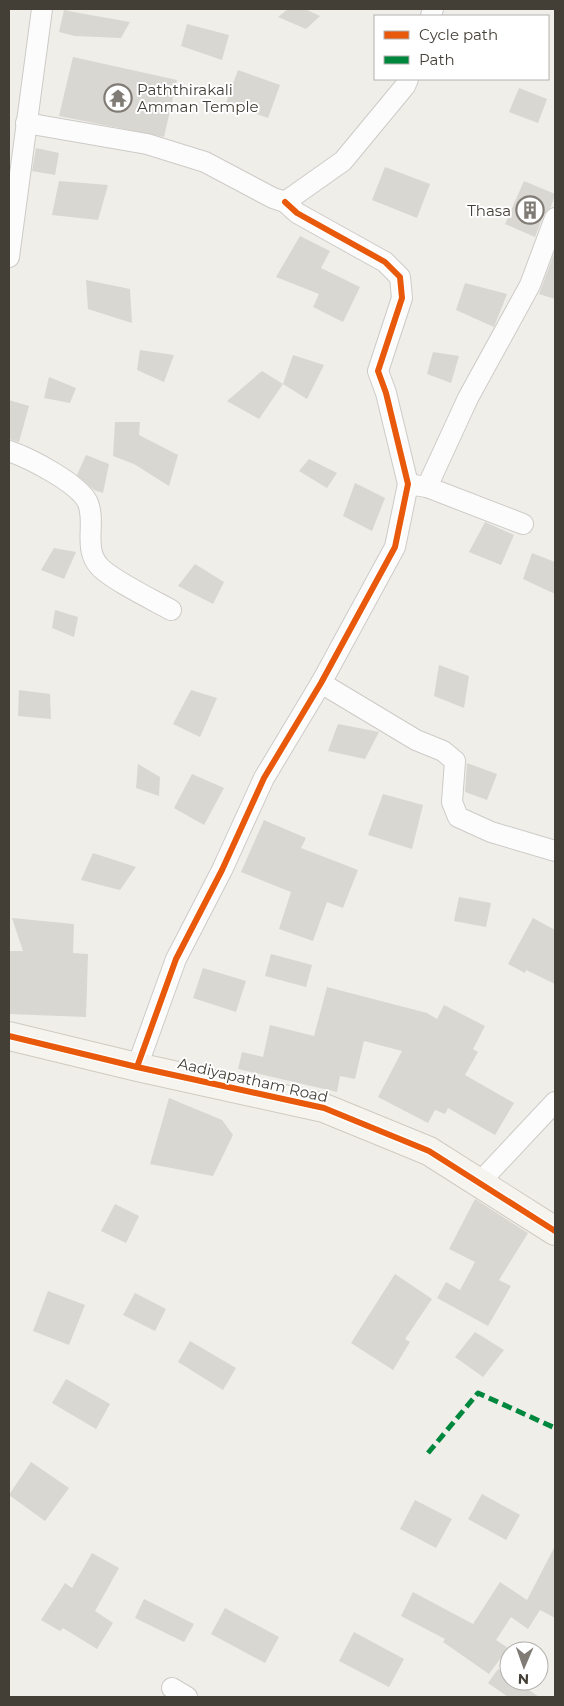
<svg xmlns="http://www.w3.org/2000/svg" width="564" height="1706" font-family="Montserrat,sans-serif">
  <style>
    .building { fill: #d9d7d1 }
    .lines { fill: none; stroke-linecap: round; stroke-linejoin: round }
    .street-casing { stroke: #cdcbc7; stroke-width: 22 }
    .secondary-casing { stroke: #cecbc0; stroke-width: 30 }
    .street { stroke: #fdfcfc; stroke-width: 20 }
    .secondary { stroke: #f6f4ee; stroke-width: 28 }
    .quiet { stroke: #00873e; stroke-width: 5; stroke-dasharray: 10 5; stroke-linecap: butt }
    .cycleway-casing { stroke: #fff; stroke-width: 9 }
    .cycleway { stroke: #e8590c; stroke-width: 6 }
    .labels { text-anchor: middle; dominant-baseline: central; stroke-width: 4; stroke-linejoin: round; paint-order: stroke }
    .poi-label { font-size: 15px; fill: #443f36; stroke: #fff; text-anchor: start }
    .street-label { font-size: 15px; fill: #443f36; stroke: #fff }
  </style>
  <rect width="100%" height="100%" fill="#efeee9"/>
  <g class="building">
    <polygon points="288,9 305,9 320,16 306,29 278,17"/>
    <polygon points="64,10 79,13 130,22 121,38 75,36 59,32"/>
    <polygon points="187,24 229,35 222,60 181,46"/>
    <polygon points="73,57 177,80 164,137 59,116"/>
    <polygon points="238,70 280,85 268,118 226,103"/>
    <polygon points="519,88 547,99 538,123 509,112"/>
    <polygon points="36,148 59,153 55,175 32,171"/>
    <polygon points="385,167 430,184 417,218 372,200"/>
    <polygon points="59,181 108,185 98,220 52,215"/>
    <polygon points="524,181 555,194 551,207 544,214 535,237 505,224"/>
    <polygon points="300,236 330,251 321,268 360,287 343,322 313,307 319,294 276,277"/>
    <polygon points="555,251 555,299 539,294"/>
    <polygon points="86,280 130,289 132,323 88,309"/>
    <polygon points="465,283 507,294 494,327 456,310"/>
    <polygon points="140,350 174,355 164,382 137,370"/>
    <polygon points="433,352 459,356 451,383 427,374"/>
    <polygon points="293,355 324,365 307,399 283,384"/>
    <polygon points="262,371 283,384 259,419 227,401"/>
    <polygon points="49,377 76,388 70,403 44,398"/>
    <polygon points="9,400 29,406 19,442 9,439"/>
    <polygon points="115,422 140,422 139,435 178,455 169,486 134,464 113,456"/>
    <polygon points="86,455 109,464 103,493 94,490 77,475"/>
    <polygon points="309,459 337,473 327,488 299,471"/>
    <polygon points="355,483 385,498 372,531 343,516"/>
    <polygon points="485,522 514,535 501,565 469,552"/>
    <polygon points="54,548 76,552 64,579 41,570"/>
    <polygon points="532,553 555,562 555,594 523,579"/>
    <polygon points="195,564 224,582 213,604 178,586"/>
    <polygon points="55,610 78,617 74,637 52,628"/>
    <polygon points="439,665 469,676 464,708 434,696"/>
    <polygon points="19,690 50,694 51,719 18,716"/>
    <polygon points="191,690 217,698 200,737 173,724"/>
    <polygon points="338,724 379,732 365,759 328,751"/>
    <polygon points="467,763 497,774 487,800 465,792"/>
    <polygon points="138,764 160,777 159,796 136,788"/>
    <polygon points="192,774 224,788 204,825 174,808"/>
    <polygon points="383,794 423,805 412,849 368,835"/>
    <polygon points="264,820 306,838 301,848 358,870 343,908 327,902 313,941 279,929 291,892 241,872"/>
    <polygon points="93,853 136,867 120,890 81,880"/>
    <polygon points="459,897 491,903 486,927 454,921"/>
    <polygon points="12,918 74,924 73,953 88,954 86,1017 9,1014 9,951 23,951"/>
    <polygon points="533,918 555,930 555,984 526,970 525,973 508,964"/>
    <polygon points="271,954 312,965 306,987 265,976"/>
    <polygon points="203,968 246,981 236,1012 193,998"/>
    <polygon points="327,987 427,1013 437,1019 444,1005 485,1026 473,1049 478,1052 465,1075 514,1103 495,1135 448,1108 445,1114 435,1110 428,1123 378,1097 402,1051 364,1041 355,1079 340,1076 337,1092 238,1069 242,1052 263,1057 270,1025 314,1036"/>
    <polygon points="169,1098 222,1120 233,1135 213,1176 150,1164"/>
    <polygon points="475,1199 528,1233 499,1280 511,1286 488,1326 437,1298 446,1282 460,1290 475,1262 449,1249"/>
    <polygon points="115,1204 139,1216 126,1243 101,1231"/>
    <polygon points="395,1274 432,1299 405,1339 410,1342 393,1370 351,1343"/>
    <polygon points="48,1291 85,1305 69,1345 33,1331"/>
    <polygon points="135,1293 166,1309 155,1331 123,1315"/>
    <polygon points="475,1332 504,1350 483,1377 455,1357"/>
    <polygon points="190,1341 236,1368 223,1390 178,1362"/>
    <polygon points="66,1379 110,1404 96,1429 52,1403"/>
    <polygon points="31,1462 69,1488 45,1521 9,1495"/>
    <polygon points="482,1494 520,1515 506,1540 468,1519"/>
    <polygon points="415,1500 452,1519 436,1548 400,1529"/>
    <polygon points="555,1546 555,1618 540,1610 528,1629 511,1617 496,1640 508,1648 489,1674 443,1642 445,1639 401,1616 413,1592 473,1624 500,1582 527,1600"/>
    <polygon points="92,1553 119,1568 95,1611 113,1623 97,1649 63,1628 60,1631 41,1620 65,1583 72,1588"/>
    <polygon points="144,1599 194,1624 184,1642 135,1618"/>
    <polygon points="225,1608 279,1637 265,1663 211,1634"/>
    <polygon points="354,1632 404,1659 389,1687 339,1661"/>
    <polygon points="498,1669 509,1676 509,1681 516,1681 539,1697 508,1697 488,1683"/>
  </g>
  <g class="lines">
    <g class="street-casing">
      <g id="street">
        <polyline points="431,16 433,9"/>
        <polyline points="26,123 147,144 205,162 273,198 285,202 343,161 405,86 408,79"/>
        <polyline points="9,257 42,9"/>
        <path d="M9,451C29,458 79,483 88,503C96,524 83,548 99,566C110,579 155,601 171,610"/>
        <polyline points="414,485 427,487 523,524"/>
        <polyline points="427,487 468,398 530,285 555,218"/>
        <polyline points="321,683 416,740 443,751 455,761 452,802 458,817 491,832 555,851"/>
        <polyline points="137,1067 176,959 222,870 264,778 321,683 395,547 408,484 386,393 378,371 402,298 400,277 385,262 297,213 285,202"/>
        <polyline points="480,1182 555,1102"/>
        <polyline points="172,1688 187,1697"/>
      </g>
    </g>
    <g class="secondary-casing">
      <polyline id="secondary" points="9,1036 137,1067 324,1108 429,1151 555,1231"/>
    </g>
    <use href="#street" class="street"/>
    <use href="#secondary" class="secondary"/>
    <polyline class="quiet" points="428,1453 478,1393 555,1428"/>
    <g class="cycleway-casing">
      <g id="cycleway">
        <polyline points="9,1036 137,1067 324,1108 429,1151 555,1231"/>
        <polyline points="137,1067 176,959 222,870 264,778 321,683 395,547 408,484 386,393 378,371 402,298 400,277 385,262 297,213 285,202"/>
      </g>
    </g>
    <use href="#cycleway" class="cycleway"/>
  </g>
  <defs>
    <g id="temple-ring" transform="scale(1.4375)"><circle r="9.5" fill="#fff" stroke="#807c75" stroke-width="1.5"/><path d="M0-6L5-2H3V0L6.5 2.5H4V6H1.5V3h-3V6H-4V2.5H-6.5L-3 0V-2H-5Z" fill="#807c75"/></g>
    <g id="building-ring" transform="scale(1.4375)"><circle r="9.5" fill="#fff" stroke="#807c75" stroke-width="1.5"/><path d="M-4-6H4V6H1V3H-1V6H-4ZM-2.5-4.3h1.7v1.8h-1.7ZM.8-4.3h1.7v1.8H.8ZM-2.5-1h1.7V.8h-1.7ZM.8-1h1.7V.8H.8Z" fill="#807c75"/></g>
  </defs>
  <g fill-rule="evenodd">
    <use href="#temple-ring" x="118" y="98"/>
    <use href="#building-ring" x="530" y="210"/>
  </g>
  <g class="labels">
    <g class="poi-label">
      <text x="137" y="89">Paththirakali<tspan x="137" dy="17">Amman Temple</tspan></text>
      <text x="511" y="210" text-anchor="end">Thasa</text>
    </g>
    <g class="street-label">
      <text transform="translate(253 1080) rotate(13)">Aadiyapatham Road</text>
    </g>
  </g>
  <rect width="564" height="1706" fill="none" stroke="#443f36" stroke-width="20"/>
  <rect x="374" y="15" width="175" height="65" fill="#ffffff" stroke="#b4b2af"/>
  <rect x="384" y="31" width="25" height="8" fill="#e8590c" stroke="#b4b2af"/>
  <text x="419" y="40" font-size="15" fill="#443f36">Cycle path</text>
  <rect x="384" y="56" width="25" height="8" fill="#00873e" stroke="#b4b2af"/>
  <text x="419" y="65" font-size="15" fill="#443f36">Path</text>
  <g transform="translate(524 1666) rotate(182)"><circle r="24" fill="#ffffff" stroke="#b4b2af"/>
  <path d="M0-4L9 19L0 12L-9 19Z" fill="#807c75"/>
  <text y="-8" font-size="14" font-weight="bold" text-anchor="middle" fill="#443f36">N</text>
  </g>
</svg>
